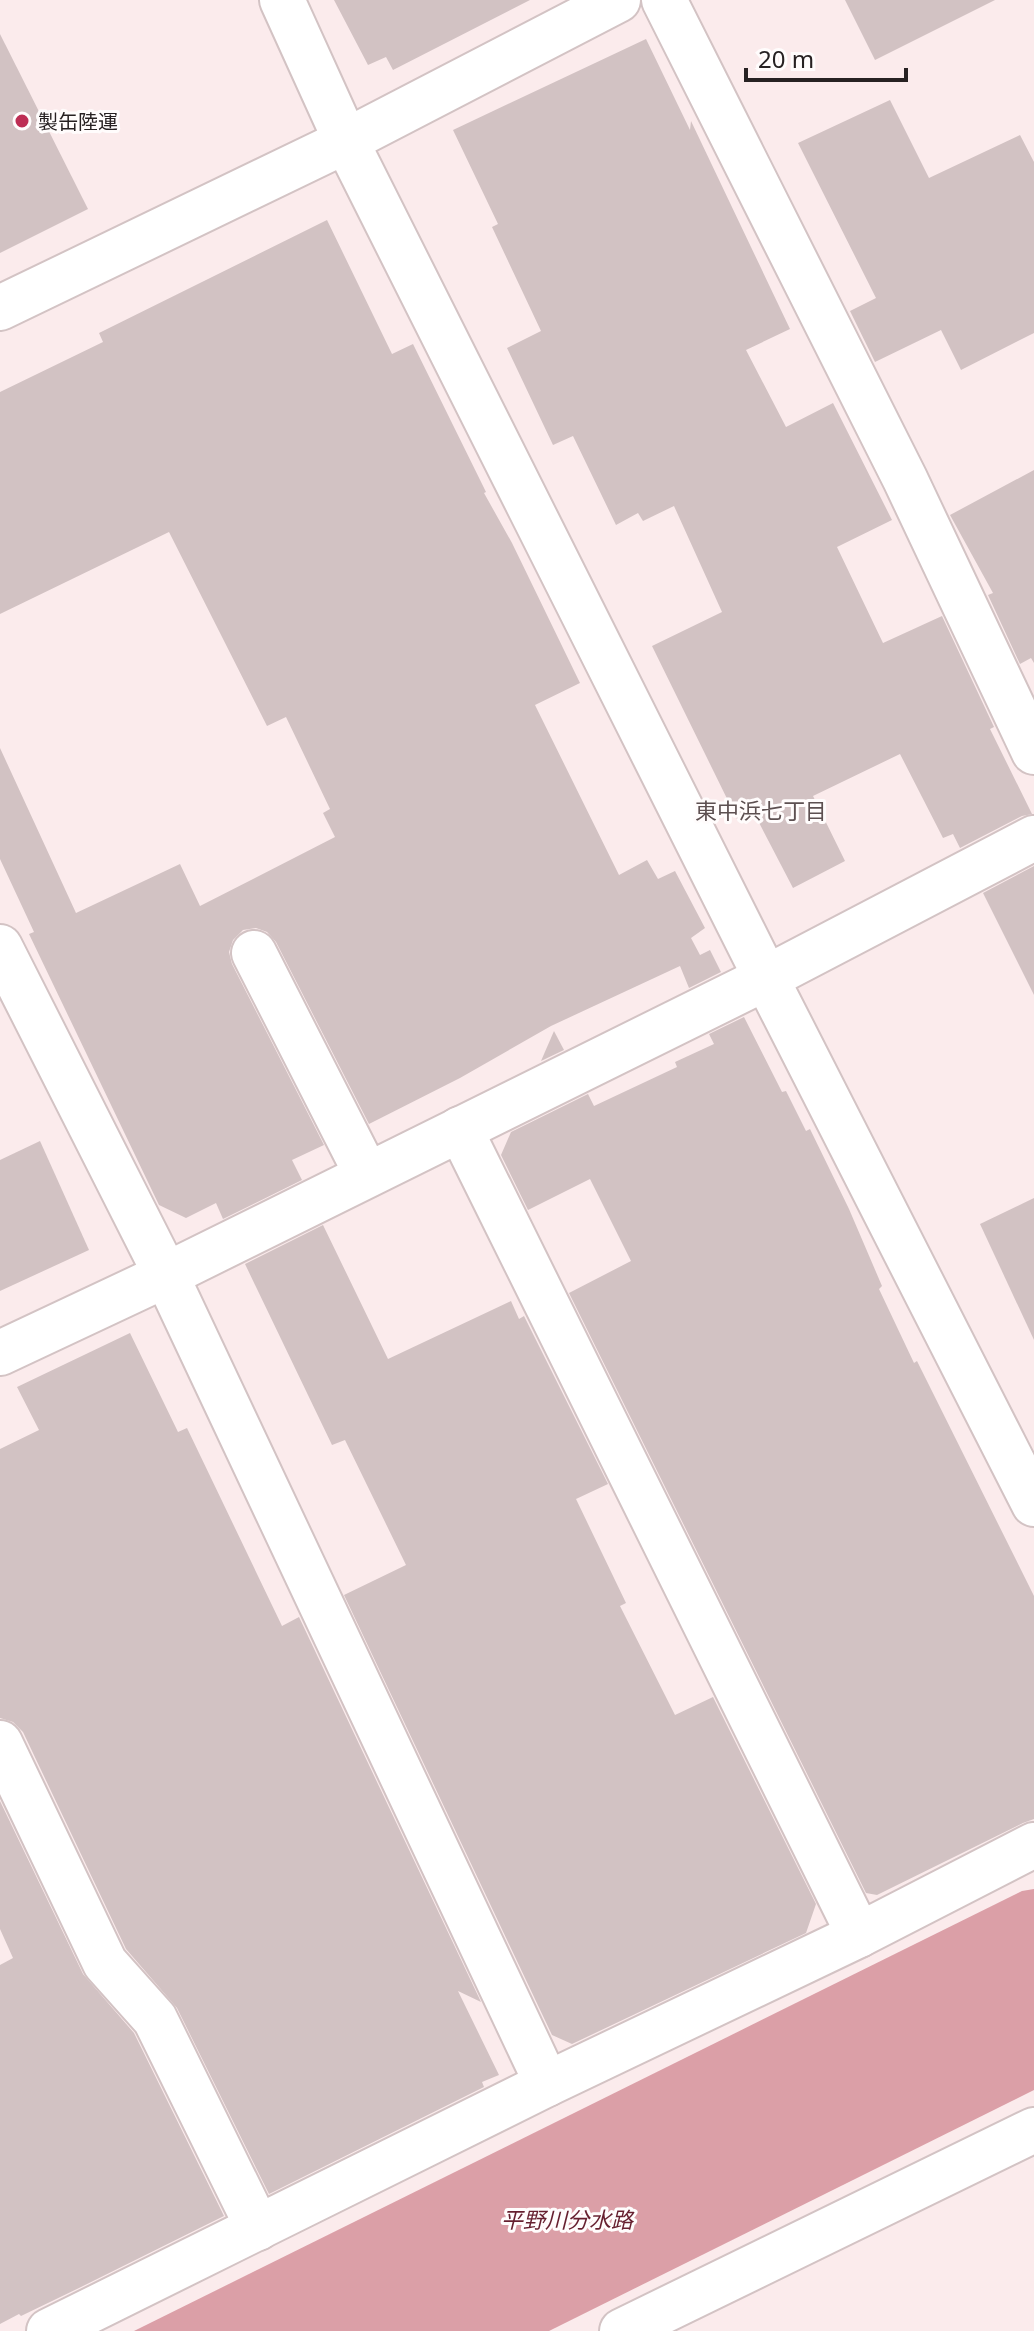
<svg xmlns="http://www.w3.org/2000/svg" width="1034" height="2331" font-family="'Noto Sans','Noto Sans JP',sans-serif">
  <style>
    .water { fill: #db9fa7 }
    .building { fill: #d2c2c3 }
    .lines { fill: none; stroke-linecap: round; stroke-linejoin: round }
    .minor-casing { stroke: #d3c3c4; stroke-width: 48 }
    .minor { stroke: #fff; stroke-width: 44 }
    .poi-dot { fill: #bd2d54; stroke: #fffcfc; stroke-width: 3 }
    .labels { text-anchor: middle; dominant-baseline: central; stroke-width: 6; stroke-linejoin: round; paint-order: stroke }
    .poi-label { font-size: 20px; fill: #272122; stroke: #fffcfc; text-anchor: start }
    .neighbourhood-label { font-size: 22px; fill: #5d5051; stroke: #fffcfc }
    .water-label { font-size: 22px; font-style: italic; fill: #661f2f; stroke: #fffcfc }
  </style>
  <rect width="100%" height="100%" fill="#fbebec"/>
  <polygon class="water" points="1034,1889 1034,2090 549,2331 134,2331 1022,1891"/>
  <g class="building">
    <polygon points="334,0 530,0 393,70 386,57 368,65"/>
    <polygon points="845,0 995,0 875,60"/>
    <polygon points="0,34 88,209 0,253"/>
    <polygon points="646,39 690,130 691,121 790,329 746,350 786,427 833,403 892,520 837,547 883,643 942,616 994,727 990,729 1032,814 1022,816 960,848 953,834 943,838 900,754 813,796 845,861 793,888 754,813 738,821 652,646 722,612 674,506 643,521 638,513 616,525 573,436 553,445 507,348 541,331 492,227 498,224 453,130"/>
    <polygon points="890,100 929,178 1020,135 1034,162 1034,333 961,370 941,330 875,362 850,311 876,298 798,143"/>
    <polygon points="327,220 392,354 413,344 486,492 484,493 512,543 580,683 535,705 619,875 647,860 658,879 675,871 705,928 691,938 700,955 710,950 721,972 689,988 680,966 551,1026 460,1078 369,1124 276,942 267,932 256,928 243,930 233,940 229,952 232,964 324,1145 292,1160 302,1180 223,1219 216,1203 186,1218 159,1205 29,934 34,932 0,859 0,748 76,913 180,864 200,906 335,837 323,813 330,809 286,717 267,726 169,532 0,614 0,392 103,342 99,333"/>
    <polygon points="1034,470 1034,663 1031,658 1020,664 988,595 993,593 950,515"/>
    <polygon points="1034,866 1034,995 983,893"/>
    <polygon points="744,1017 782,1092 786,1091 806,1131 810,1129 849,1209 882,1286 879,1289 914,1363 917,1361 1034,1596 1034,1819 1023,1823 877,1895 866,1893 569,1293 631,1261 590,1179 528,1210 501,1155 511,1132 588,1094 594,1106 677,1067 675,1062 714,1044 709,1034"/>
    <polygon points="554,1031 564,1050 541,1061"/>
    <polygon points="40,1141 89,1250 0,1291 0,1160"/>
    <polygon points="1034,1198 1034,1340 980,1224"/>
    <polygon points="323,1225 388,1359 511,1301 519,1319 524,1316 608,1484 576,1499 626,1603 620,1606 675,1715 713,1697 816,1904 806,1933 572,2044 552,2035 344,1595 406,1565 345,1440 332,1445 245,1264"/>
    <polygon points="130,1333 178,1432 187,1428 282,1626 299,1617 481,2002 458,1991 499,2075 482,2082 484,2087 269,2194 177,2008 126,1949 23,1732 13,1722 0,1718 0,1449 39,1430 17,1387"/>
    <polygon points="0,1801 83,1974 134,2033 224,2216 79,2288 21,2316 19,2314 0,2324 0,1965 13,1958 0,1929"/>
  </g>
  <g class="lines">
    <g class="minor-casing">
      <g id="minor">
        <polyline points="282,0 346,141 766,978 1034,1504"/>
        <polyline points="664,0 905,479 1034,752"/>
        <polyline points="0,308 346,141 618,0"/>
        <polyline points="0,947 166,1275 547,2084"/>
        <polyline points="254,953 367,1175"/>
        <polyline points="460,1129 859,1935"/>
        <polyline points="0,1353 166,1275 766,978 1034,838"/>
        <polyline points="0,1743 105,1963 155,2019 258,2228"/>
        <polyline points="49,2331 547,2084 859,1935 1034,1845"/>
        <polyline points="622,2331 1034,2130"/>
      </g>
    </g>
    <use href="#minor" class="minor"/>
  </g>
  <circle class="poi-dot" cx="22" cy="121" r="8"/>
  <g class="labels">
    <g class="poi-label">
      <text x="38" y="121">製缶陸運</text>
    </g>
    <g class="neighbourhood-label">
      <text x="761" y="810">東中浜七丁目</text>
    </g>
    <g class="water-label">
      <text x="567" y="2219">平野川分水路</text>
    </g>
  </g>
  <path d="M746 68v12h160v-12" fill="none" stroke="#272122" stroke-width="4"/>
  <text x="758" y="68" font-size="24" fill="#272122" stroke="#fffcfc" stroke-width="6" paint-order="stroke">20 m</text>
</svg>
